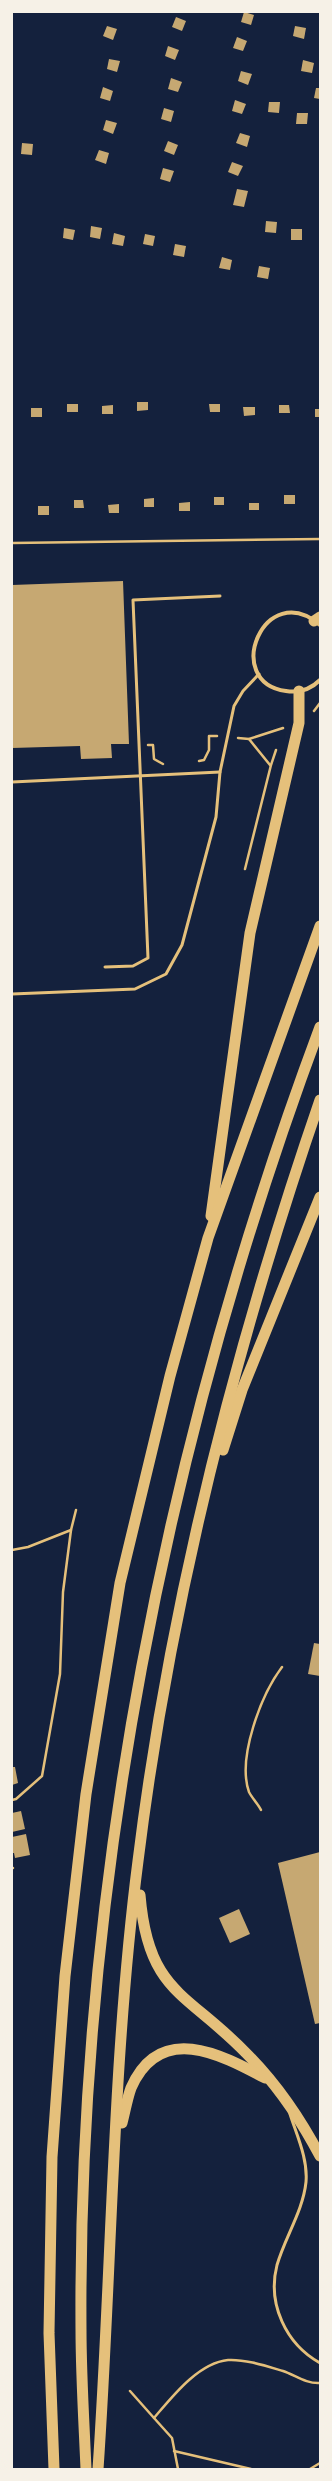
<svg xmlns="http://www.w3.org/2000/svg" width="332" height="2481" font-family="'DM Sans',sans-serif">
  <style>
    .building { fill: #c6a872 }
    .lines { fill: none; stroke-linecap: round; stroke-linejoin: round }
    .path { stroke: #e5c07b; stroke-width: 2.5 }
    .service { stroke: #e5c07b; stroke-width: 3 }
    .minor { stroke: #e5c07b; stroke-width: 4 }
    .trunk { stroke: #e5c07b; stroke-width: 11 }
  </style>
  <rect width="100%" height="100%" fill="#14213d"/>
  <g class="building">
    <polygon points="244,12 254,15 251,25 241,22"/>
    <polygon points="176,17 186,21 182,31 172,27"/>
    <polygon points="107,26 117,29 113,40 103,36"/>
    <polygon points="295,26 306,28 304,39 293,36"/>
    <polygon points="237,37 247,41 243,51 233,48"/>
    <polygon points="168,46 179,50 175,60 165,56"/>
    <polygon points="109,59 120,61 117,72 107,69"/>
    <polygon points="303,60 314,63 312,73 301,71"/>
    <polygon points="241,71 252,74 248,85 238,81"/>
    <polygon points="171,78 182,82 178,92 168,89"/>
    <polygon points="103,87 113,91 110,101 100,98"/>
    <polygon points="316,88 320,88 320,99 314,98"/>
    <polygon points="235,100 246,104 242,114 232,111"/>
    <polygon points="269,102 280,102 279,113 268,112"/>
    <polygon points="164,108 174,111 171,122 161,119"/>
    <polygon points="297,113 308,113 307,124 296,124"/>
    <polygon points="106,120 117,123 113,134 103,130"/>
    <polygon points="240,133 250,136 247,147 236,143"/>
    <polygon points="168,141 178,145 174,155 164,151"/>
    <polygon points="22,143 33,144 32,155 21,154"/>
    <polygon points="99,150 109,153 106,164 95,160"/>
    <polygon points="232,162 243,166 238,176 228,172"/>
    <polygon points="163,168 174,171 170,182 160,179"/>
    <polygon points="237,189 248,191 244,207 233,205"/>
    <polygon points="266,221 277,222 276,233 265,232"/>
    <polygon points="91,226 102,228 100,239 90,237"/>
    <polygon points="64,228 75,230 73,240 63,238"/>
    <rect x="291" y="229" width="11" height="11"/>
    <polygon points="114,233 125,236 123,246 112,244"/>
    <polygon points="145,234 155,236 153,246 143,244"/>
    <polygon points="175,244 186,246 184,257 173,255"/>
    <polygon points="222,257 232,260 230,270 219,268"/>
    <polygon points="259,266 270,268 268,279 257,277"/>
    <polygon points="137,402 148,402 148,410 137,411"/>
    <rect x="67" y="404" width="11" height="8"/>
    <polygon points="209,404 220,404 220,412 210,412"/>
    <polygon points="113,405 113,414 102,414 102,406"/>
    <polygon points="279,405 289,405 290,413 279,413"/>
    <polygon points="243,407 255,407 255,415 244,416"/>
    <rect x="31" y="408" width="11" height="9"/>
    <rect x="315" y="409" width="5" height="8"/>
    <rect x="284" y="495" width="11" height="9"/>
    <rect x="214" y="497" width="10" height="8"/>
    <polygon points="154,498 154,507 144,507 144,499"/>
    <polygon points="74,500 83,500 84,508 74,508"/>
    <polygon points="190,502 190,511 179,511 179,503"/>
    <rect x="249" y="503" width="10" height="7"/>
    <polygon points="119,504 119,513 109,513 108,505"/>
    <rect x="38" y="506" width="11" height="9"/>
    <polygon points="123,581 129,744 111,744 112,758 81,759 80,746 12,748 12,585"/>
    <polygon points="314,1643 320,1644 320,1676 308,1674"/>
    <polygon points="12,1767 15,1767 18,1783 12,1785"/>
    <polygon points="21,1811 25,1829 12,1832 12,1813"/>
    <polygon points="26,1834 30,1855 15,1858 14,1853 12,1853 12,1837"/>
    <polygon points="320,1852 320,2023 315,2024 278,1863"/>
    <polygon points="239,1909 250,1934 230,1943 219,1918"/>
  </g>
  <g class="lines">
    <g class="path">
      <polyline points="12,543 320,539"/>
      <polyline points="314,711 320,703"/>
      <polyline points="238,738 249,739 283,728"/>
      <polyline points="249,739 270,765"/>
      <polyline points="148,745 153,745 154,759 163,764"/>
      <polyline points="199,761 204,760 209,750 209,736 217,736"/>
      <polyline points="245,869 271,765 276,750"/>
      <polyline points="12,1550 28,1547 71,1530 76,1510"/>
      <polyline points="12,1800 16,1799 42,1776 60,1674 63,1592 71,1530"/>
      <path d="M261,1810C258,1804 252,1798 249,1792C237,1758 261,1695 282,1667"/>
      <polyline points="12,1868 13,1868"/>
      <path d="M130,2391L154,2418C172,2397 198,2363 228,2360C245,2359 266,2366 283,2371C295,2375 306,2384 320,2383"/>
      <polyline points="154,2418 172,2438 178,2469"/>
      <polyline points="174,2451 251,2469"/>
      <polyline points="310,2469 320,2463"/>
    </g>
    <g class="service">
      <polyline points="12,782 220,772"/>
      <polyline points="105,967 133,966 148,958 133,600 220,596"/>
      <polyline points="12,994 135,989 166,974 182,945 216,817 220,772 234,706 243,691 259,674"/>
      <path d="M290,2114C297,2136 308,2159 306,2182C303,2211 285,2237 277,2265C267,2304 286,2344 320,2363"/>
    </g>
    <path class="minor" d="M320,625C265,577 221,682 286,691C299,693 311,689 320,680"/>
    <g class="trunk">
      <polyline points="314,621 320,617"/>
      <polyline points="211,1216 250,933 299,723 299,691"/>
      <polyline points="223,1450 242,1390 320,1197"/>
      <path d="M140,1895C148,1993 187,1992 246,2053C276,2083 300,2118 320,2156"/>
      <path d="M122,2123C125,2112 127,2099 131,2088C160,2022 220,2054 265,2078"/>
      <polyline points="54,2469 49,2333 52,2157 65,1976 86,1794 120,1583 170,1376 208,1238 320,926"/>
      <path d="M86,2469C84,2422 81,2375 81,2329C78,1887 166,1440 320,1027"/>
      <path d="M98,2469C112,2267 112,2063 138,1861C170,1602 235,1347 320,1100"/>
    </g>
  </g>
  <rect width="332" height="2481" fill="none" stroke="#f6f1e7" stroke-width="26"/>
</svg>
